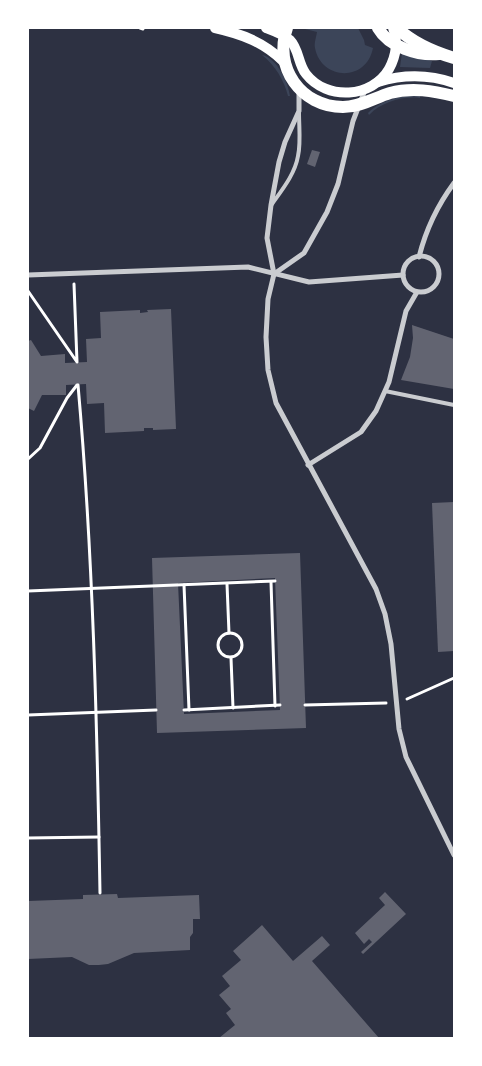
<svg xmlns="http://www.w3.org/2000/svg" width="482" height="1066" font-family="'Source Sans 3',sans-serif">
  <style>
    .green { fill: #3c4559 }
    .building { fill: #626471; fill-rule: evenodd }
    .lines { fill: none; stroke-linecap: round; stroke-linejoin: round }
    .path { stroke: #fff; stroke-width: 3 }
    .service { stroke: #caccd0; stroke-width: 4 }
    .minor { stroke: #caccd0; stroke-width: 5 }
    .secondary { stroke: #fff; stroke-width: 10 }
    .primary { stroke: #fff; stroke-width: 12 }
  </style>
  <rect width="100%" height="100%" fill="#2d3142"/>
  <g class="green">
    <path d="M307,28H358L364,40L365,45L373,48C366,83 321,80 315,48C314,43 316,38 317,32L305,29Z"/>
    <polygon points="402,53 432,61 430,68 400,67"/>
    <path d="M262,55C277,58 288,82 290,96H288C284,80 275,65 262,55Z"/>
    <path d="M420,95V98C402,96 382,102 369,115L368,113C382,99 401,96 420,95Z"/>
  </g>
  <g class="building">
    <polygon points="312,150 320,152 315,167 307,164"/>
    <polygon points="171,309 176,429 153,430 153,428 144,428 144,431 105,433 104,403 87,404 86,384 66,385 66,395 42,395 34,411 28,408 28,341 31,340 41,356 65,354 65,363 87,362 86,339 101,338 100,312 140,310 140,313 148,312 147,310"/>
    <polygon points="412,325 454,339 454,389 401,380 410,357 413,338"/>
    <polygon points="454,502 454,651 438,652 432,503"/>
    <path d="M300,553L306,728L157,733L152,558ZM275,578L280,710L184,714L178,583Z"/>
    <polygon points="385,892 406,914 363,954 361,952 372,942 369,939 364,944 355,933 385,905 379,898"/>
    <polygon points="117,894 118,898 199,895 200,919 193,919 193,933 190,937 190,950 134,953 108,964 99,965 89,965 72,957 28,959 28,901 83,899 83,895"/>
    <polygon points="262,925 293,961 322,936 330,945 312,961 379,1038 219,1038 235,1025 226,1013 231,1009 219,995 230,986 222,976 241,960 233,951"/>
  </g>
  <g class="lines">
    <g class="path">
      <polyline points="140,28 143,29"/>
      <polyline points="28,291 77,362 74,284"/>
      <path d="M78,385C93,554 97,723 100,893"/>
      <polyline points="28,459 40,448 67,398 77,385"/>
      <polyline points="271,582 275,706"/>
      <polyline points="227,584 229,633"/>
      <polyline points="184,585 189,710"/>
      <polyline points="28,591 275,581"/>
      <circle cx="230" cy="645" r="12"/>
      <polyline points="231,658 233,708"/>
      <polyline points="407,699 454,678"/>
      <polyline points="305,705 386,703"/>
      <polyline points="184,710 280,705"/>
      <polyline points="28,715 156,710"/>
      <polyline points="28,838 99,837"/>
    </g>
    <g class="service">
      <path d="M272,204C282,190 295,174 298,156C301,143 299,127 299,113"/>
      <polyline points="385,391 454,405"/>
    </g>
    <g class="minor">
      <polyline points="299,93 299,111 285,142 279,162 271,205 267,238 274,274 268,299 266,337 268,370 276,403 376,589 385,614 391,644 399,729 406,757 454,855"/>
      <circle cx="421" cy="274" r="18"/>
      <path d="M419,257C426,229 437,206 454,183"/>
      <polyline points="274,274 304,253 327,212 338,184 353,121 365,90"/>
      <polyline points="28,275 248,267 309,282 403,275"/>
      <polyline points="308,465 361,432 376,411 389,382 406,311 417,292"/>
    </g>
    <g class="secondary">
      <path d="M215,28C242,34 263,42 283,61"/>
      <path d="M266,28C274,31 283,34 290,40C299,49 298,64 306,74C327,101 372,98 389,69C396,56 398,41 393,28"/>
      <path d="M378,82C404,74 428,74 454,83"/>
    </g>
    <g class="primary">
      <path d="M287,28C273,67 301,107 343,107C360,107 374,98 390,93C412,87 434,91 454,96"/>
      <path d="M378,28C389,47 418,56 439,54"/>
      <path d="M397,28C412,42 434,52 454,58"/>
    </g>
  </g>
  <rect width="482" height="1066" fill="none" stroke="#ffffff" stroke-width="58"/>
</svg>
